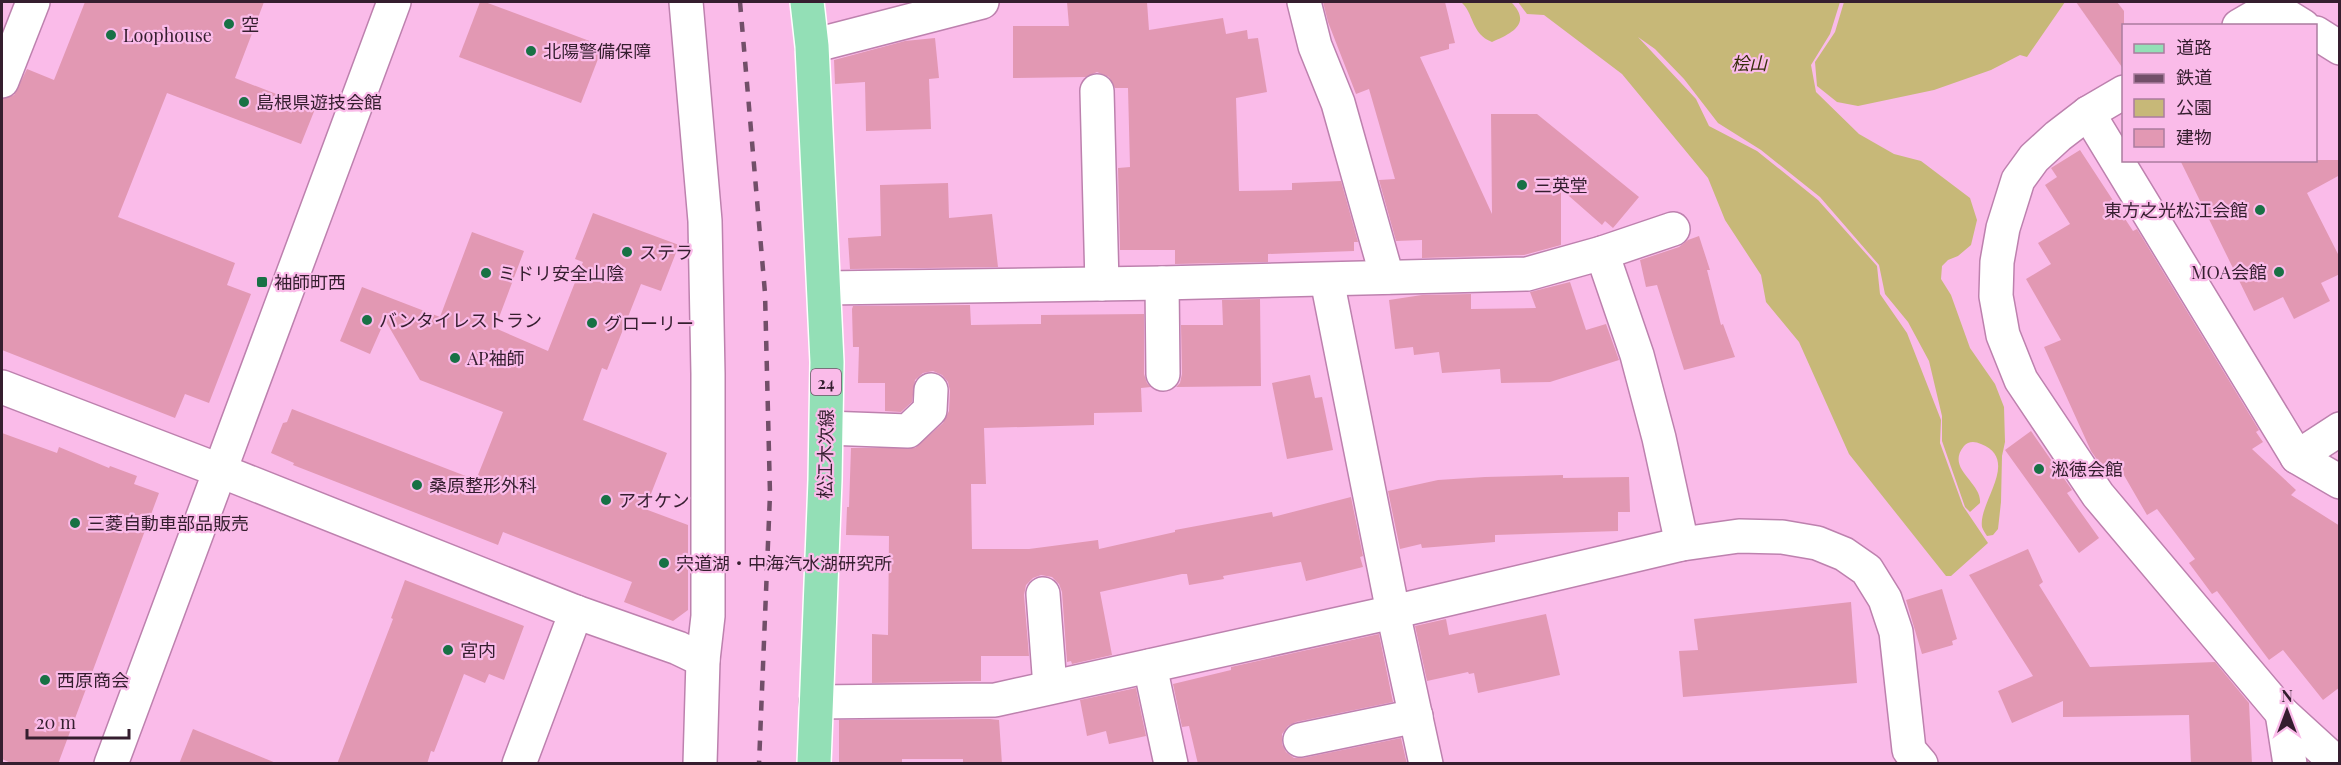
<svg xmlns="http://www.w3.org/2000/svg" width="2341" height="765" font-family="'Playfair Display','Noto Sans JP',serif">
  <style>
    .green { fill: #c7b878 }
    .building { fill: #e298b3 }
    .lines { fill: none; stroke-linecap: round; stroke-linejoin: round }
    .minor-casing { stroke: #bd81ae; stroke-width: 36 }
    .major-casing { stroke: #fff; stroke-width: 36 }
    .minor { stroke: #fff; stroke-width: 33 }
    .major { stroke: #93dfb6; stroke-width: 33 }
    .rail { stroke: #724f69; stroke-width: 4.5; stroke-dasharray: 10 10; stroke-linecap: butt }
    .poi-dot { fill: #187145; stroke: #fabbe9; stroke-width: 2 }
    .labels { text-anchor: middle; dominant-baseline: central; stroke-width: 4.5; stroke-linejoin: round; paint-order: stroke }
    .shield { fill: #fabbe9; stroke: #704d67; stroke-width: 1.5 }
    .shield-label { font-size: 16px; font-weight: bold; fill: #351e2f }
    .poi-label { font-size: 18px; fill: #351e2f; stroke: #fabbe9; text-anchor: start }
    .park-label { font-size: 18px; font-style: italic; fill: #372f0c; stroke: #fabbe9 }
    .street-label { font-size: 18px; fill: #351e2f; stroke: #fabbe9 }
  </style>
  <rect width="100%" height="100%" fill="#fabbe9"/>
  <g class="green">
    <path d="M1461,2H1511C1532,23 1513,33 1492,42C1471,34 1474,13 1461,2Z"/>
    <path d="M1518,2H1840L1830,34L1811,65L1816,92L1859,134L1894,154L1921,161L1970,198L1977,220L1971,245L1958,256L1948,260L1942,266L1941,279L1951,295L1970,348L1995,384L2004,407L2005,442L2002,456L2001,502L1998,529L1993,535L1987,536C1985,533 1983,530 1982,527C1978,502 2021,460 1981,444C1975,441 1968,441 1964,446C1945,469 1982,482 1980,503L1970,512L1965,507L1942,441V416L1929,361L1908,322L1885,294L1879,265L1820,197L1761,150L1718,123L1684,79L1655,49L1638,37L1696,99L1709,126L1757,151L1818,200L1877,266L1880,294L1907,333L1941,420L1940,443L1963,506L1988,543L1951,576H1946L1849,454L1799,342L1766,302L1761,275L1725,220L1708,178L1622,74L1544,15L1527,14Z"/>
    <polygon points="1844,2 2065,2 2027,57 2020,55 1991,70 1934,90 1858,106 1837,102 1817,86 1815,62 1835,32"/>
  </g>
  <g class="building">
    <polygon points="85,2 264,2 235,78 315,109 301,144 167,93 118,217 235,263 227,285 251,294 209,403 185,394 175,418 2,350 2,99 14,95 27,69 54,80"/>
    <polygon points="480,2 485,2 603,46 581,103 459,57"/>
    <polygon points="1067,2 1147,2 1149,30 1223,18 1226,34 1247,30 1248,39 1258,38 1267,92 1236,98 1239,191 1292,190 1292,183 1341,181 1358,242 1354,242 1354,251 1268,254 1268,262 1175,264 1175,250 1120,250 1118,168 1130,167 1128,88 1115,88 1109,77 1097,72 1086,77 1013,78 1013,26 1069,26"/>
    <polygon points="1323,2 1445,2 1455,43 1449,44 1449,49 1420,57 1492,214 1491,114 1537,114 1639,197 1613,228 1605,221 1602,225 1561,189 1561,245 1524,255 1422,258 1422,240 1396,241 1379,180 1395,179 1369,89 1356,94 1328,22"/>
    <polygon points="2076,2 2117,2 2124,11 2124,70"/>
    <polygon points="935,38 939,78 929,79 931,129 866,131 865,82 835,84 834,60 905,41"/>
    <polygon points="2080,150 2133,231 2137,229 2259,430 2256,432 2263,442 2252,449 2296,490 2291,495 2340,526 2340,687 2323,700 2283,650 2269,660 2217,591 2212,594 2189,563 2195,559 2157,509 2147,515 2114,458 2102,467 2091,451 2044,347 2061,340 2026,279 2051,264 2038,243 2070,224 2045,185 2057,177 2051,168"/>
    <polygon points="2180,160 2340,160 2340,175 2307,193 2340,258 2340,274 2321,283 2330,301 2294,319 2283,297 2254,311"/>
    <polygon points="948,183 949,218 992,214 998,267 850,269 848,238 881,236 880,185"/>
    <polygon points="593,213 679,245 661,291 641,284 607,370 602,368 583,420 667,453 645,509 688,525 688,610 673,621 624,602 632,582 503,532 498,545 293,465 294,463 271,453 283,423 287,422 292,409 476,480 503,412 420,380 385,320 370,354 340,341 362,287 440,317 472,232 524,251 495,328 548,351 583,262 575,259"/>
    <polygon points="1699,236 1710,270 1707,270 1721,325 1723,324 1735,357 1684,370 1657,285 1646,287 1640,260 1679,247 1688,240"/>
    <polygon points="1570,282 1586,330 1606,324 1619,360 1550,382 1501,383 1500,369 1442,373 1439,352 1414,355 1413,347 1395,349 1389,300 1422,295 1471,294 1471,309 1536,308 1530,292"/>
    <polygon points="1260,299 1261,386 1176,387 1180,383 1182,374 1181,325 1223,325 1222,300"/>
    <polygon points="970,305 971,325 1041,324 1041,315 1144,314 1144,374 1147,383 1151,387 1141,388 1142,412 1094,413 1094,425 984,428 986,484 971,484 972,549 1029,549 1098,540 1099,549 1175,532 1175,530 1272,512 1273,517 1351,497 1363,556 1360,557 1363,567 1306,581 1301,562 1223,576 1224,579 1189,585 1187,574 1182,574 1100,592 1112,655 1072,664 1071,661 1067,662 1062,592 1059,584 1052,577 1041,575 1033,578 1026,585 1024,595 1029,656 981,656 981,681 872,683 872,634 888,635 889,536 846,535 847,507 849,507 851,448 915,448 943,423 949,411 950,391 948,382 942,375 933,371 923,373 915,380 912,402 901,412 885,411 885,383 858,383 859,347 853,347 852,309 853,306"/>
    <polygon points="1310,375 1315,398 1322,397 1333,450 1287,459 1272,383"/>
    <polygon points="2031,431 2072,490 2067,493 2099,538 2079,553 2005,450"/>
    <polygon points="2,433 57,453 59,447 109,468 110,466 137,476 134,484 159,493 58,764 13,764 2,759"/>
    <polygon points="1563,475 1563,478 1629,477 1630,512 1618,512 1618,531 1495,535 1495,542 1422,548 1421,544 1400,549 1388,491 1438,480 1485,477"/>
    <polygon points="2028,549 2043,582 2039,585 2090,667 2215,662 2249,703 2252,764 2191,764 2189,715 2063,717 2063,701 2012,723 1998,691 2033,676 1969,575"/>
    <polygon points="405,580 524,626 504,680 489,674 485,683 464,674 434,752 431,751 427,764 337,764 393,619 391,618"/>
    <polygon points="1942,589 1957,639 1952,641 1953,645 1922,654 1906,600"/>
    <polygon points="1851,602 1857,683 1683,697 1679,651 1698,650 1694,619"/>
    <polygon points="1546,614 1560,675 1478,693 1474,673 1469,674 1468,672 1427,681 1415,626 1446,619 1449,635"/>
    <polygon points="1379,634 1393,702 1296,722 1288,726 1282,734 1282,744 1286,752 1294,758 1303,758 1401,738 1407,764 1198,764 1189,726 1182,727 1173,684 1231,670 1231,667"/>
    <polygon points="1136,688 1146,736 1109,744 1106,731 1087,736 1080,700"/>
    <polygon points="990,719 999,720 1002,764 963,764 963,759 902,759 902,764 839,764 839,720"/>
    <polygon points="193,729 276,763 276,764 179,764"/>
  </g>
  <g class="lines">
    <g class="minor-casing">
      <g id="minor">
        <polyline points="686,2 705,221 708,374 708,616 703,660 700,764"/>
        <polyline points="1304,2 1315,46 1338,103 1387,277"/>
        <polyline points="2270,2 2272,7 2303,26"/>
        <polyline points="2239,26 2272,7"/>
        <polyline points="2316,33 2340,48"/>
        <polyline points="812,46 982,2"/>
        <polyline points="2,81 33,2"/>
        <polyline points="1097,91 1102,284"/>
        <polyline points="2124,92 2088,113 2058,136 2034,158 2018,180 2003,228 1997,262 1996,296 2003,335 2021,380 2098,495 2282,713 2338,764"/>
        <polyline points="2088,113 2297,457 2340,482"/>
        <polyline points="1602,253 1637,355 1659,438 1682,544"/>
        <polyline points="1327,280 1393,612 1426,764"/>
        <polyline points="1162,283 1163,374"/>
        <polyline points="825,288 1162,283 1527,274 1602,253 1673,229"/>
        <polyline points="2,387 221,471 576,612 678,648 703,660"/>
        <polyline points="826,428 908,431 930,410 931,390"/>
        <polyline points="2297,457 2340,429"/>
        <polyline points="1043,594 1050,687"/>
        <polyline points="1150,666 1171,764"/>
        <polyline points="816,702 995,700 1393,612 1682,544 1739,536 1782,537 1817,543 1844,554 1867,570 1885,599 1896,632 1909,750 1921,764"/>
        <polyline points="2282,713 2290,764"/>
        <polyline points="1300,740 1416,716"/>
        <polyline points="111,764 394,2"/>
        <polyline points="519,764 576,612"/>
      </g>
    </g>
    <g class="major-casing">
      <polyline id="major" points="807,2 812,46 827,362 825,480 814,764"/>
    </g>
    <use href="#minor" class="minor"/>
    <use href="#major" class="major"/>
    <polyline class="rail" points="740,2 765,293 770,494 759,764"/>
  </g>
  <g class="poi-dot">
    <circle cx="229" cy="24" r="6"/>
    <circle cx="111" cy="35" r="6"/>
    <circle cx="531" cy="51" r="6"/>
    <circle cx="244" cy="102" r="6"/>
    <circle cx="1522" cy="185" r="6"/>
    <circle cx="2260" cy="210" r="6"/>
    <circle cx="627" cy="252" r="6"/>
    <circle cx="2279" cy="272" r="6"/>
    <circle cx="486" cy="273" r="6"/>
    <rect x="256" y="276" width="12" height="12" rx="3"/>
    <circle cx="367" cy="320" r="6"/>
    <circle cx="592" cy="323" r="6"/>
    <circle cx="455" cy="358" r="6"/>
    <circle cx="2039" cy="469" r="6"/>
    <circle cx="417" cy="485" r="6"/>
    <circle cx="606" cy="500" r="6"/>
    <circle cx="75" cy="523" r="6"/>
    <circle cx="664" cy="563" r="6"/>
    <circle cx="448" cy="650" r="6"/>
    <circle cx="45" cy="680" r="6"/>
  </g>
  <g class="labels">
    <rect class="shield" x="811" y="369" width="30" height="26" rx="4.5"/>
    <g class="shield-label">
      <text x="826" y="382">24</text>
    </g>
    <g class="poi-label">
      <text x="241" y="24">空</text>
      <text x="123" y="35">Loophouse</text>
      <text x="543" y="51">北陽警備保障</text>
      <text x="256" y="102">島根県遊技会館</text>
      <text x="1534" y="185">三英堂</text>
      <text x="2248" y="210" text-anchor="end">東方之光松江会館</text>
      <text x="639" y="252">ステラ</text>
      <text x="2267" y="272" text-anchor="end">MOA会館</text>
      <text x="498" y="273">ミドリ安全山陰</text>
      <text x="274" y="282">袖師町西</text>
      <text x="379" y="320">バンタイレストラン</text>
      <text x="604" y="323">グローリー</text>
      <text x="467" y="358">AP袖師</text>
      <text x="2051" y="469">淞徳会館</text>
      <text x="429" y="485">桑原整形外科</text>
      <text x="618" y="500">アオケン</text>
      <text x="87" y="523">三菱自動車部品販売</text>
      <text x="676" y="563">宍道湖・中海汽水湖研究所</text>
      <text x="460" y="650">宮内</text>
      <text x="57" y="680">西原商会</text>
    </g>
    <g class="park-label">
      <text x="1749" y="63">桧山</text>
    </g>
    <g class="street-label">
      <text transform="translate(825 454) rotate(-89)">松江木次線</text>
    </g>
  </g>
  <rect width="2341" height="765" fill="none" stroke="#351e2f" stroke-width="6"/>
  <rect x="2122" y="24" width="195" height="138" fill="#fabbe9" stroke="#ab7c9f" stroke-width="1.5"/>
  <rect x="2134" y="44" width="30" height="9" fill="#93dfb6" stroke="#ab7c9f" stroke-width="1.5"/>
  <text x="2176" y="54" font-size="18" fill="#351e2f">道路</text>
  <rect x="2134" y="74" width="30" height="9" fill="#724f69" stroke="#ab7c9f" stroke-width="1.5"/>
  <text x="2176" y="84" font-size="18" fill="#351e2f">鉄道</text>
  <rect x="2134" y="99" width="30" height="18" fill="#c7b878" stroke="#ab7c9f" stroke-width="1.5"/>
  <text x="2176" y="114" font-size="18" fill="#351e2f">公園</text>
  <rect x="2134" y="129" width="30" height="18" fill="#e298b3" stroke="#ab7c9f" stroke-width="1.5"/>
  <text x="2176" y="144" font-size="18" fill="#351e2f">建物</text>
  <g transform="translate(2287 711)" stroke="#fabbe9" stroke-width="4.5" paint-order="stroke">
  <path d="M0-4.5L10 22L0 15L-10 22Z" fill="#351e2f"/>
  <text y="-9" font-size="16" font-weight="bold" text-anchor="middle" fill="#351e2f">N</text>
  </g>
  <path d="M27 729v9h102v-9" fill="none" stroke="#351e2f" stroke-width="3"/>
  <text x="36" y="729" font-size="18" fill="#351e2f" stroke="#fabbe9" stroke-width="4.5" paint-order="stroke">20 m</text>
</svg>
